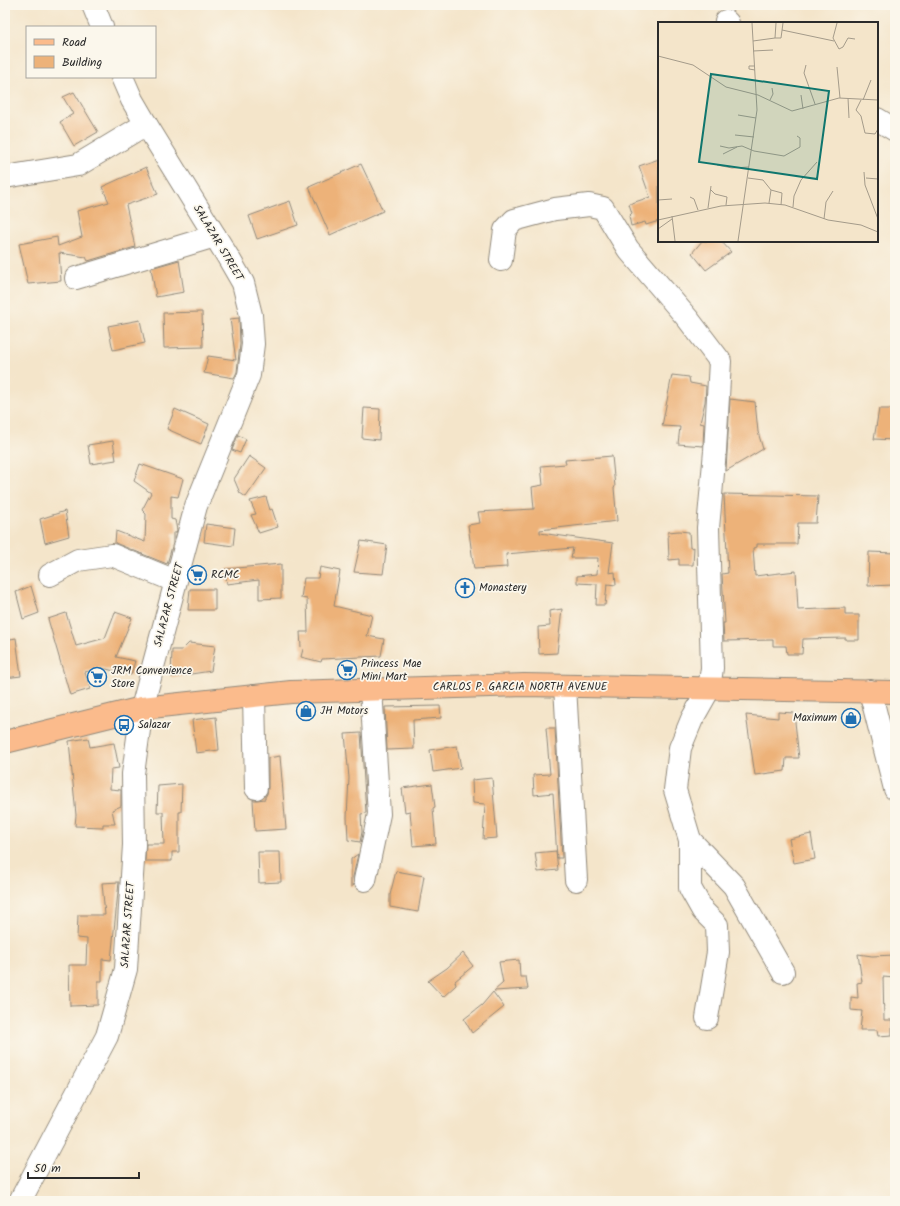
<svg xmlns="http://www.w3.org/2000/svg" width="900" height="1206" font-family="Kalam,sans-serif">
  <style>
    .building { fill: #edb279 }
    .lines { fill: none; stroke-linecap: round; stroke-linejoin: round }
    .minor-casing { stroke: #90887a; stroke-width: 24 }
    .major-casing { stroke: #90887a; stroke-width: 24 }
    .minor { stroke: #fff; stroke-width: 22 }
    .major { stroke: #fbbb8c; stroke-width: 22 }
    .labels { text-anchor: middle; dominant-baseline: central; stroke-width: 3.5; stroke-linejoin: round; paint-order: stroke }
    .street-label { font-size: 11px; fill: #2b2b2b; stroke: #fbf7ec }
    .poi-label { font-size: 11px; fill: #2b2b2b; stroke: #fbf7ec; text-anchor: start }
    .inset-road { fill: none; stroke: #a49b8a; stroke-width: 1 }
    .view { fill: #0f766e; fill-opacity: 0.15; stroke: #0f766e; stroke-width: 2 }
    .inset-edge { fill: none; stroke: #2b2b2b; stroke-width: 2 }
  </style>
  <rect width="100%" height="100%" fill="#fbf7ec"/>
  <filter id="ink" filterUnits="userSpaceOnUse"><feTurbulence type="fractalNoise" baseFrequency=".025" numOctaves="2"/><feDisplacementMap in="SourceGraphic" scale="8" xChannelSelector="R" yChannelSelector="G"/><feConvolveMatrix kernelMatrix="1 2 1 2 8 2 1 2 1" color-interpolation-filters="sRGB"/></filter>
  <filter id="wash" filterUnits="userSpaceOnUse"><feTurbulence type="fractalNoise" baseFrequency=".012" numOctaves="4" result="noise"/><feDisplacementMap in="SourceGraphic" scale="16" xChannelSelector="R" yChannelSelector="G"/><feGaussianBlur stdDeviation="0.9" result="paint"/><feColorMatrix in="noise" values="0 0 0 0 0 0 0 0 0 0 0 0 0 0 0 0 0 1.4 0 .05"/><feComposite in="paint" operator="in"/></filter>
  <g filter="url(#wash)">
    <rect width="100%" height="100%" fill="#f4e5ca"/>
    <g id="blocks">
      <g class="building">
        <polygon points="74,92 98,132 74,146 60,122 73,114 63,97"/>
        <polygon points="659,159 659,221 646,225 645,222 631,226 629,216 632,213 629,204 650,197 639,166"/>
        <polygon points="361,164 383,211 330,235 309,187"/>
        <polygon points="146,167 158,194 126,205 135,247 88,261 86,257 59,253 61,281 28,284 19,244 57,237 58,246 82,237 77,211 109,202 102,187"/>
        <polygon points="290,201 298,225 257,239 249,216"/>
        <polygon points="702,241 721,241 731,252 706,270 692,253"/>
        <polygon points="179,260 184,292 156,297 151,268"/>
        <polygon points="202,312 203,347 164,348 163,313"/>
        <polygon points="239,318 240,344 237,372 234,378 204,373 208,356 236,360 230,319"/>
        <polygon points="140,320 145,343 113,350 108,326"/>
        <polygon points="672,375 689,377 690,383 706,386 705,402 700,423 704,424 703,446 678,444 680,427 662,426"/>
        <polygon points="730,399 755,402 758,432 763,449 726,471"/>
        <polygon points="364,408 380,409 379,440 362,438"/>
        <polygon points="175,409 209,424 201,444 167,429"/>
        <polygon points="879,409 895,409 895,440 874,439"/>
        <polygon points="238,435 246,439 240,453 232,450"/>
        <polygon points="113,441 116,460 91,464 88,445"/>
        <polygon points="249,456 266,468 246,497 240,493 234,479"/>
        <polygon points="612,456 615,487 614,488 617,521 540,530 540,533 613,543 609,573 615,572 616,585 607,584 605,605 596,605 597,584 577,583 577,576 597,574 598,558 571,558 573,548 506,554 507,567 474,569 468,525 480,523 478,512 534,509 532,487 543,485 541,466 566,464 565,460"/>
        <polygon points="140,464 183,479 178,497 171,496 171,519 175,520 177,530 176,533 173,533 173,543 167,564 115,543 116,531 145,542 146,514 142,510 151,493 134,481"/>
        <polygon points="724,494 818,496 816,523 798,523 797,544 757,544 757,547 753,548 755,576 796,571 798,610 845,608 845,615 859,615 859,640 846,640 846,638 803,639 802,654 787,654 786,646 773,646 773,640 724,641 723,623 725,623 722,574 728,573"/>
        <polygon points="266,497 270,510 272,509 278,527 259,533 251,515 256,514 250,501"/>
        <polygon points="65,511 69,536 45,543 40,519"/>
        <polygon points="206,524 235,528 233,546 204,542"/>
        <polygon points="679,531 689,532 690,548 694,547 693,565 679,565 679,559 669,560 668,532"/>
        <polygon points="361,541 387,545 383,574 354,572"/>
        <polygon points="869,552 895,553 894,585 868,586"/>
        <polygon points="281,564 281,598 259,599 259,580 227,584 225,569"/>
        <polygon points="320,567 340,571 334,606 372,615 367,636 384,639 381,656 322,659 321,662 301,657 303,649 301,647 300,632 308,632 307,599 301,598 304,578 318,578"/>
        <polygon points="31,586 39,613 23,619 16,592"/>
        <polygon points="190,589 215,589 215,610 188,610"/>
        <polygon points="562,609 557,653 539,654 538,627 550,626 549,611"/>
        <polygon points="115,612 132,618 116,657 135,661 131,675 102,668 85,672 90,689 70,695 48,619 66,613 76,646 105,638"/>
        <polygon points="16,638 21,676 5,678 5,640"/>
        <polygon points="189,643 215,646 211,671 171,677 172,650 182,650"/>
        <polygon points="440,706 441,718 413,720 414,749 387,750 385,707"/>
        <polygon points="778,712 794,713 799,758 786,758 785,771 755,775 746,715 778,718"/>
        <polygon points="216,717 219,750 196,753 192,720"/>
        <polygon points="546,728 555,728 562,858 557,858 553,793 534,795 533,775 550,774"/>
        <polygon points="361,733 366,813 361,814 362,832 360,842 348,840 347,817 349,778 345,734"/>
        <polygon points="88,738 90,747 114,743 119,768 111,769 110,789 121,790 121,806 112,810 115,824 103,824 103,827 75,826 76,815 69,741"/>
        <polygon points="457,746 461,768 433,772 430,750"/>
        <polygon points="280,756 286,829 255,831 253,800 257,800 265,799 265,797 267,794 268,788 268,758"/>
        <polygon points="492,778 497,838 483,839 485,804 473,803 472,780"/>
        <polygon points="182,784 181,812 179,812 179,852 172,852 172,861 145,861 146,844 164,844 163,812 157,812 158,786"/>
        <polygon points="432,784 435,807 433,808 436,844 413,846 410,811 405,812 402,788"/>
        <polygon points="811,834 815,859 794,863 789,839"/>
        <polygon points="556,851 558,870 538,872 535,853"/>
        <polygon points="258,852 280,852 281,882 259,883"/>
        <polygon points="358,854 353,877 354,885 351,887 351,859"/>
        <polygon points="396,871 424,876 418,912 390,907 390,895"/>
        <polygon points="119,882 111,960 102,959 102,981 98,981 98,1005 70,1006 69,965 86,965 87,939 77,938 78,915 105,915 102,883"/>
        <polygon points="463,953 473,966 455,981 456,985 443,997 428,981 447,968"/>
        <polygon points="858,954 872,956 895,955 895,978 883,977 884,1020 892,1020 892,1035 878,1036 877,1030 860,1030 862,1011 851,1010 851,997 858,998 857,983 862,982"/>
        <polygon points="519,960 520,977 526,977 528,989 494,991 503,983 499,962"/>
        <polygon points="493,992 504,1007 472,1033 464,1019 482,1005"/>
      </g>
    </g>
  </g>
  <g filter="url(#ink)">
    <use href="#blocks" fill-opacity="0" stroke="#90887a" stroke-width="1"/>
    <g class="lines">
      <g class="minor-casing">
        <g id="minor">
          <polyline points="93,5 102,27"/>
          <polyline points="726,21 728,23"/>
          <polyline points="877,119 895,130"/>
          <polyline points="5,177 78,165 146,124"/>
          <polyline points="501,260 505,230 514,220 555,209 589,205 603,208 628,249 688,319 720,361 715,451 708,528 712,668 709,689 692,719 680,748 675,790 690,840 690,888 703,911 717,925 718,952 707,1018"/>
          <polyline points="76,278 215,236"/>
          <polyline points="50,575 78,560 112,555 175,581"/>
          <polyline points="565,686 576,880"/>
          <polyline points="870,691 895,789"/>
          <polyline points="254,696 256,788"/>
          <polyline points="690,840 734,886 783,972"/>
          <polyline points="365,880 379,814 371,689"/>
          <polyline points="20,1201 107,1036 126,969 134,845 133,774 142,708 196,506 249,375 253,344 251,315 243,283 228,257 146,124 132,100 122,77"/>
        </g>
      </g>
      <g class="major-casing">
        <polyline id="major" points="5,742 142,708 291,692 524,685 895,692"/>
      </g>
      <use href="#minor" class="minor"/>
      <use href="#major" class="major"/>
    </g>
  </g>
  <defs>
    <g id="supermarket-ring" transform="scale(1)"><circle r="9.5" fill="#fbf7ec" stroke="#1f6fb2" stroke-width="1.5"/><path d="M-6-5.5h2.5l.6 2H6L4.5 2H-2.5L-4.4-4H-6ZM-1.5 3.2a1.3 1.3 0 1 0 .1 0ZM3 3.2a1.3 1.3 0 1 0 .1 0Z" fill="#1f6fb2"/></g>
    <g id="church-ring" transform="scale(1)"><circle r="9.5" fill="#fbf7ec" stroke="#1f6fb2" stroke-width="1.5"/><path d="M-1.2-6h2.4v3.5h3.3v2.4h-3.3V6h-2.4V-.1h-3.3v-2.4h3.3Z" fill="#1f6fb2"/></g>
    <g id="shop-ring" transform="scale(1)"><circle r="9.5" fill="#fbf7ec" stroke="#1f6fb2" stroke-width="1.5"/><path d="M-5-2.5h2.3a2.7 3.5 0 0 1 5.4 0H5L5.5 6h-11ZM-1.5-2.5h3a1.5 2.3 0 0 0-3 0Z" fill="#1f6fb2"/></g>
    <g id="bus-ring" transform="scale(1)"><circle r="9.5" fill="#fbf7ec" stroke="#1f6fb2" stroke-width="1.5"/><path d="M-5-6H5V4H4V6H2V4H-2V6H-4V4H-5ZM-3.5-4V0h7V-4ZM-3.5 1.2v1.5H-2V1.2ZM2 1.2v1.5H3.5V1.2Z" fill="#1f6fb2"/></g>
  </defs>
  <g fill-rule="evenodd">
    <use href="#supermarket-ring" x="197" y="575"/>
    <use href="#church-ring" x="465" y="588"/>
    <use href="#supermarket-ring" x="347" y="670"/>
    <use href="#supermarket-ring" x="97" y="677"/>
    <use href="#shop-ring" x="306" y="711"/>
    <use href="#shop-ring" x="851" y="718"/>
    <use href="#bus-ring" x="124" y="725"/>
  </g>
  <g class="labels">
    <g class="street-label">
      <text transform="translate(218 243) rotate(59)">SALAZAR STREET</text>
      <text transform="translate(169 605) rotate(-75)">SALAZAR STREET</text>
      <text x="520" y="687">CARLOS P. GARCIA NORTH AVENUE</text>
      <text transform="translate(128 925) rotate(-86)">SALAZAR STREET</text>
    </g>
    <g class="poi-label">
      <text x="211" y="575">RCMC</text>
      <text x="479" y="588">Monastery</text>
      <text x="361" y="664">Princess Mae<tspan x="361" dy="13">Mini Mart</tspan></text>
      <text x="111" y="671">JRM Convenience<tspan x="111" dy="13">Store</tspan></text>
      <text x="320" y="711">JH Motors</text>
      <text x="837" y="718" text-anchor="end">Maximum</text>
      <text x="138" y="725">Salazar</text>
    </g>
  </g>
  <g transform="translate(658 22)">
    <rect width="220" height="220" fill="#f4e5ca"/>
    <path class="inset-road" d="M179,1L175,16L181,27L185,25L190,16L197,17M124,8L176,19M117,16H123L125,1M95,19L117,16L118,1M95,29L115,28M0,34L35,43L68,65L100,73L134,89L181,76L220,78M148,43L146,51L157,82M97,44H91V47L97,48M179,45L182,76M143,73L145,87M190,76L191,96M112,78L115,72L114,66M203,78L198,88L203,94L207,111L217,112L220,107M205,78L213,58M80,93L98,96M77,113L96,115M62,124L71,126L84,124L96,129L126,134L142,125V116L139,114M65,132L79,125M59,143L74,146L91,145M206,150L207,163L220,197M90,156L105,158L113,168M208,156L220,157M52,167L57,172L69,175L68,183M32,175L36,177L40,188M0,178L14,177M111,181L113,168L124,171L123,183M135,185L136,174L143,158L159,140M50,186L53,164M14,194L17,219M166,197L168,180L175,169M0,198L63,184L107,181L127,183L170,198L203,203L220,210M0,207L14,197M80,219L99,88L94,1"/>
    <path class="view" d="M53,52L171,69L159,157L41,140Z"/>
    <rect width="220" height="220" class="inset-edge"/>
  </g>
  <rect width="900" height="1206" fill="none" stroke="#fbf7ec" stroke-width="20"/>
  <rect x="26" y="26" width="130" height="52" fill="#fbf7ec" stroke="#a8a59f"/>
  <rect x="34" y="39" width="20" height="6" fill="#fbbb8c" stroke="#a8a59f"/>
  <text x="62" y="46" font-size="12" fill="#2b2b2b">Road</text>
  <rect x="34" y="56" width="20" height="12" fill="#edb279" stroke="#a8a59f"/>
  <text x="62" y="66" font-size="12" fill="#2b2b2b">Building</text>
  <path d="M28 1172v6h111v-6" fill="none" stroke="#2b2b2b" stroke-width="2"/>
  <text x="34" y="1172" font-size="12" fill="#2b2b2b" stroke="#fbf7ec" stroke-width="3" paint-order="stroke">50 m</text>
</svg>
